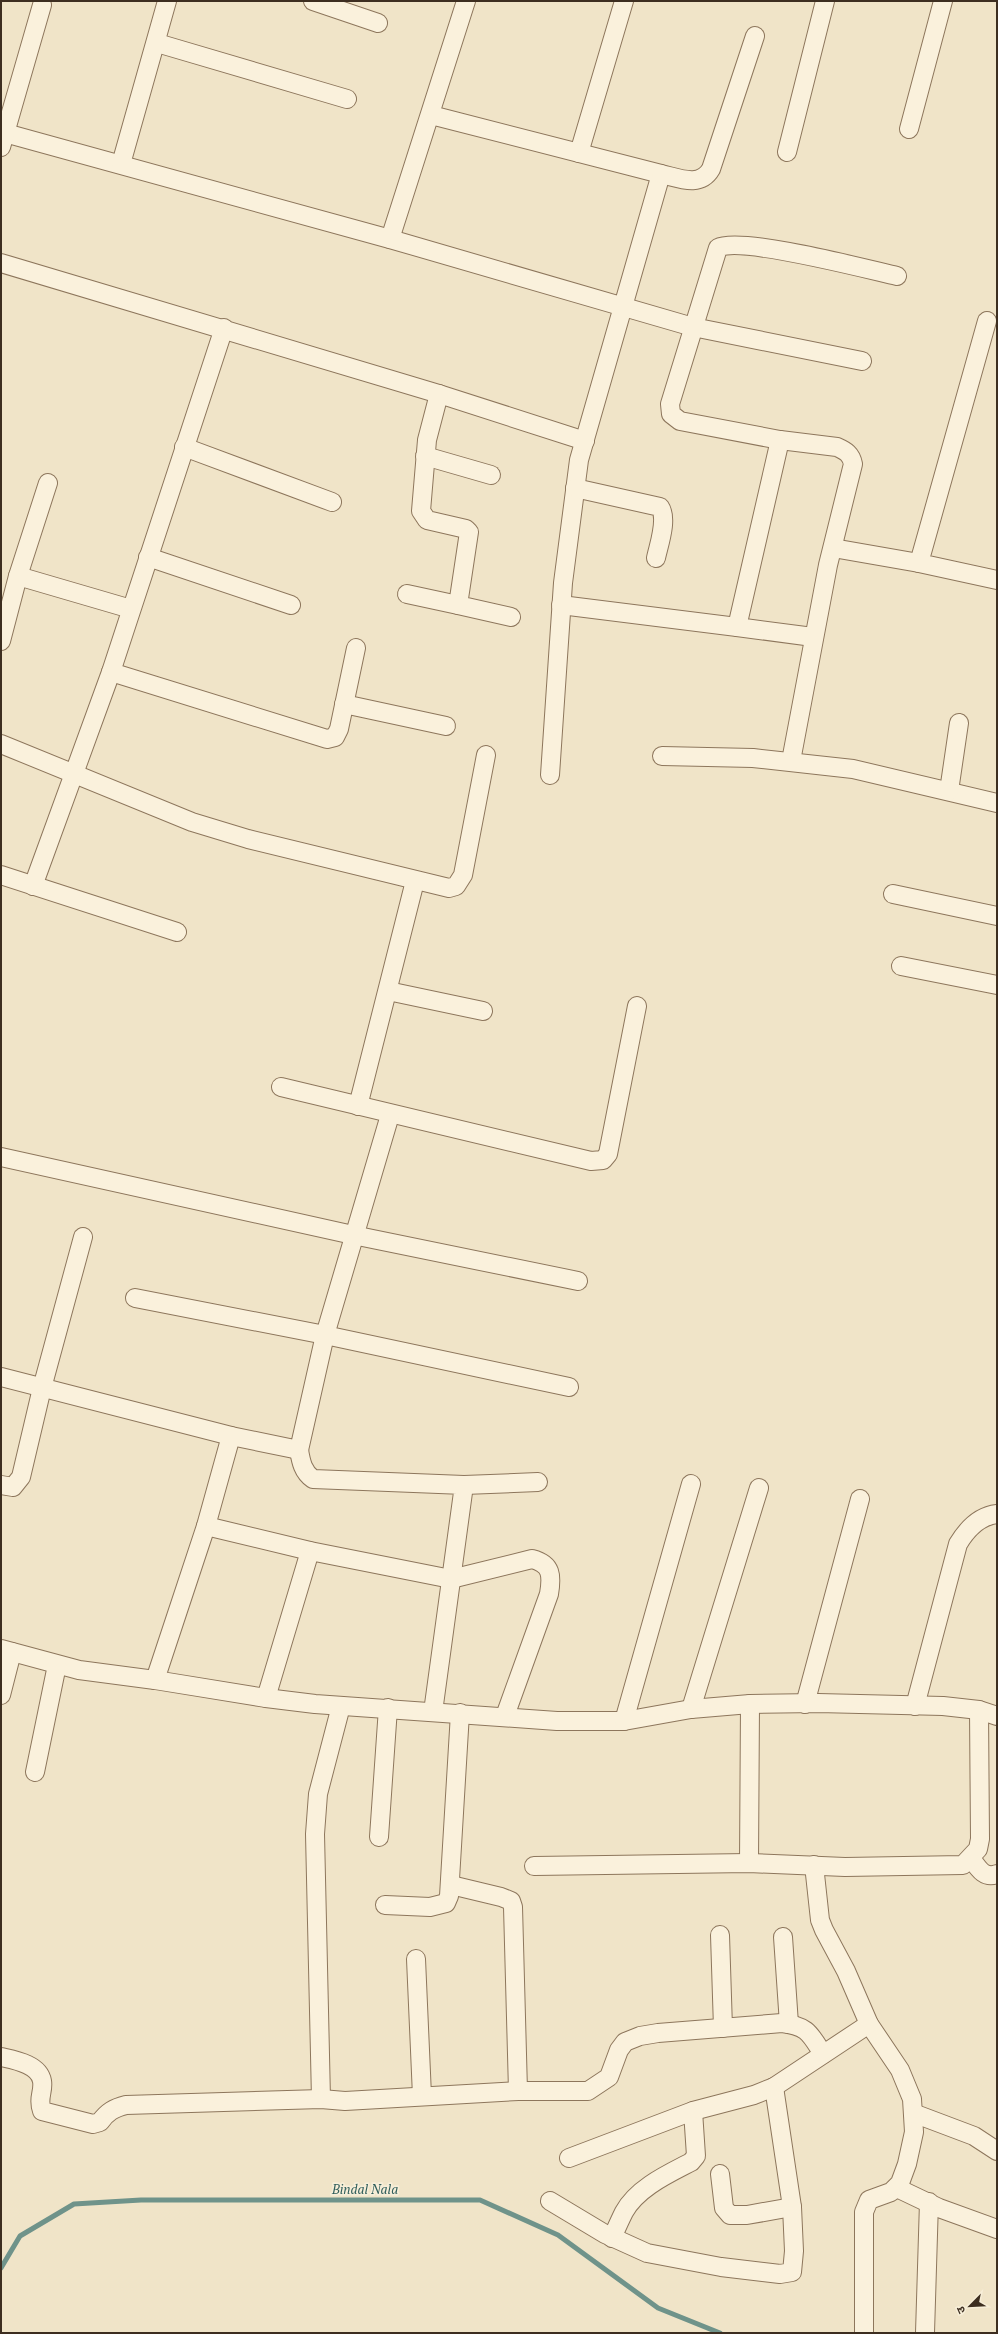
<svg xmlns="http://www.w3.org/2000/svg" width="998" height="2334" font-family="'PT Serif','Noto Sans Devanagari',serif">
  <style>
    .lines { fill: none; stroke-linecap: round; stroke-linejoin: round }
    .stream { stroke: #6f938a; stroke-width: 5 }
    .minor-casing { stroke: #8d765c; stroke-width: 20 }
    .minor { stroke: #faf1dc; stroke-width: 18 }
    .labels { text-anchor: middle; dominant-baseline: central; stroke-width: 3.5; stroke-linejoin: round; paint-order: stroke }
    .water-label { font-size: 13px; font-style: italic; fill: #2f5d5a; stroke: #f7eed8 }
  </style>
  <rect width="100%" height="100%" fill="#f0e4c8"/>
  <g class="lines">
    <polyline class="stream" points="1,2268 20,2236 74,2204 141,2200 480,2200 558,2235 658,2308 720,2333"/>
    <g class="minor-casing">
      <g id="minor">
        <polyline points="313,1 378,23"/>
        <polyline points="157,43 347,99"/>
        <polyline points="431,115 661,174 579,460 563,583 550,775"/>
        <polyline points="909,129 943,1"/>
        <polyline points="5,133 390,239 693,327 862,361"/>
        <polyline points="1,147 42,5"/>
        <polyline points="787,152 825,1"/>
        <polyline points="579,153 624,1"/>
        <polyline points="121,164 167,1"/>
        <path d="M661,174C679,178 700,188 711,169L755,36"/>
        <polyline points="390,239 466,1"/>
        <polyline points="1,263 439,394 585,441"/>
        <polyline points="987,321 919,563 997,580"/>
        <polyline points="439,394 427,440 421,511 427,520 466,529 469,532 458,605 511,617"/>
        <polyline points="780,440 737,627 813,637"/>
        <polyline points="184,447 332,502"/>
        <polyline points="425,456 491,475"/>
        <path d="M575,488L660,507C668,519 659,544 656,558"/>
        <polyline points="833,548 919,563"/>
        <polyline points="148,557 291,605"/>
        <polyline points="18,576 131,609"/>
        <polyline points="407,594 458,605"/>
        <polyline points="561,605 737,627"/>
        <polyline points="1,641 18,576 48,483"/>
        <polyline points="111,672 327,739 335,737 339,729 356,648"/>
        <polyline points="344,704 446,726"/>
        <polyline points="1,744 192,822 248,839 449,888 456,886 463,875 486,755"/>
        <polyline points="662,756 753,758 853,769 997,803"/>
        <path d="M791,761L828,565L853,464C851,454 846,451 837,447L780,440L680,421L671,414L670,404L718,248C740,236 866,269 897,276"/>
        <polyline points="949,791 959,723"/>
        <polyline points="1,875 177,932"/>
        <polyline points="33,886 111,672 224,328"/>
        <polyline points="893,894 997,916"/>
        <polyline points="901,966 997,985"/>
        <polyline points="388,991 483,1011"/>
        <polyline points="281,1087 591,1161 603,1160 608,1154 637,1006"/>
        <polyline points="358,1106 415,881"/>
        <polyline points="1,1157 353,1235 578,1281"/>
        <polyline points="135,1298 325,1335 569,1387"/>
        <polyline points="1,1377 231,1436 299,1450 325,1335 390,1115"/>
        <path d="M231,1436L206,1526L310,1551L451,1579L532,1559C552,1564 552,1576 549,1594L505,1716"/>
        <path d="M299,1450C301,1462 303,1472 313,1479L464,1485L433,1712"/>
        <polyline points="1,1485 13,1487 21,1477 42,1388 83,1237"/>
        <polyline points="464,1485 538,1482"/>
        <polyline points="1,1649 79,1670 155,1680 266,1698 315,1704 557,1721 624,1721 691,1709 750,1704 818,1703 943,1706 979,1710 997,1716"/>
        <polyline points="155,1680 206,1526"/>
        <polyline points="1,1695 12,1652"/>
        <polyline points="266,1698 310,1551"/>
        <polyline points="805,1704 860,1499"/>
        <path d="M915,1706L958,1544C967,1529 979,1516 997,1514"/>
        <polyline points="691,1709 759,1488"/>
        <polyline points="624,1721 691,1484"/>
        <polyline points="35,1772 57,1665"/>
        <polyline points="379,1837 388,1708"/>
        <path d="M971,1858C978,1868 984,1879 997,1874"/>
        <polyline points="749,1863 750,1704"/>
        <polyline points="814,1865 820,1920 824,1930 846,1971 869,2024 900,2070 912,2099 914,2132 907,2164 900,2183 891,2192 869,2200 864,2212 864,2333"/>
        <polyline points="534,1866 749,1863 845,1867 963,1865 978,1849 980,1839 979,1710"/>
        <polyline points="451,1885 501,1897 511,1901 513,1907 518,2091"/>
        <polyline points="385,1905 430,1907 446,1903 449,1896 460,1713"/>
        <polyline points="720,1935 723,2028"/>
        <polyline points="783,1937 789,2024"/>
        <polyline points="416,1959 422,2096"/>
        <path d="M1,2057C14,2060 39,2064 42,2081C44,2092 37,2098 42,2111L93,2124L100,2122C107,2112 114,2108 126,2105L321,2099L345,2101L518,2091H588L609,2077L619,2050L625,2042L640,2036L658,2033L782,2023C808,2026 810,2034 823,2054"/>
        <polyline points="321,2099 315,1834 318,1794 341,1706"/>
        <polyline points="913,2113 974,2136 997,2151"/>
        <polyline points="569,2158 693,2111 754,2095 774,2087 869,2024"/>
        <polyline points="720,2174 724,2208 730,2215 747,2215 792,2207"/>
        <polyline points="897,2188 939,2208 997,2229"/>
        <polyline points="550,2201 605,2234 647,2253 721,2267 780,2274 792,2272 794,2251 792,2207 774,2087"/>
        <path d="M612,2238C616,2229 620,2220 624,2212C637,2188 668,2174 691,2162L696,2156L693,2111"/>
        <polyline points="925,2333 929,2202"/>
      </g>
    </g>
    <use href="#minor" class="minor"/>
  </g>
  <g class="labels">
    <g class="water-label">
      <text x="365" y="2189">Bindal Nala</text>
    </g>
  </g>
  <rect width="998" height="2334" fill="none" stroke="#3d2e20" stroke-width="4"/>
  <g transform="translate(970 2306) rotate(246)" stroke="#f7eed8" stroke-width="3" paint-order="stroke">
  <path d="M0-3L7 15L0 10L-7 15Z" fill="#3d2e20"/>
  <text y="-6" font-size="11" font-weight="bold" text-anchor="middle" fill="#3d2e20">उ</text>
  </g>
</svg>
